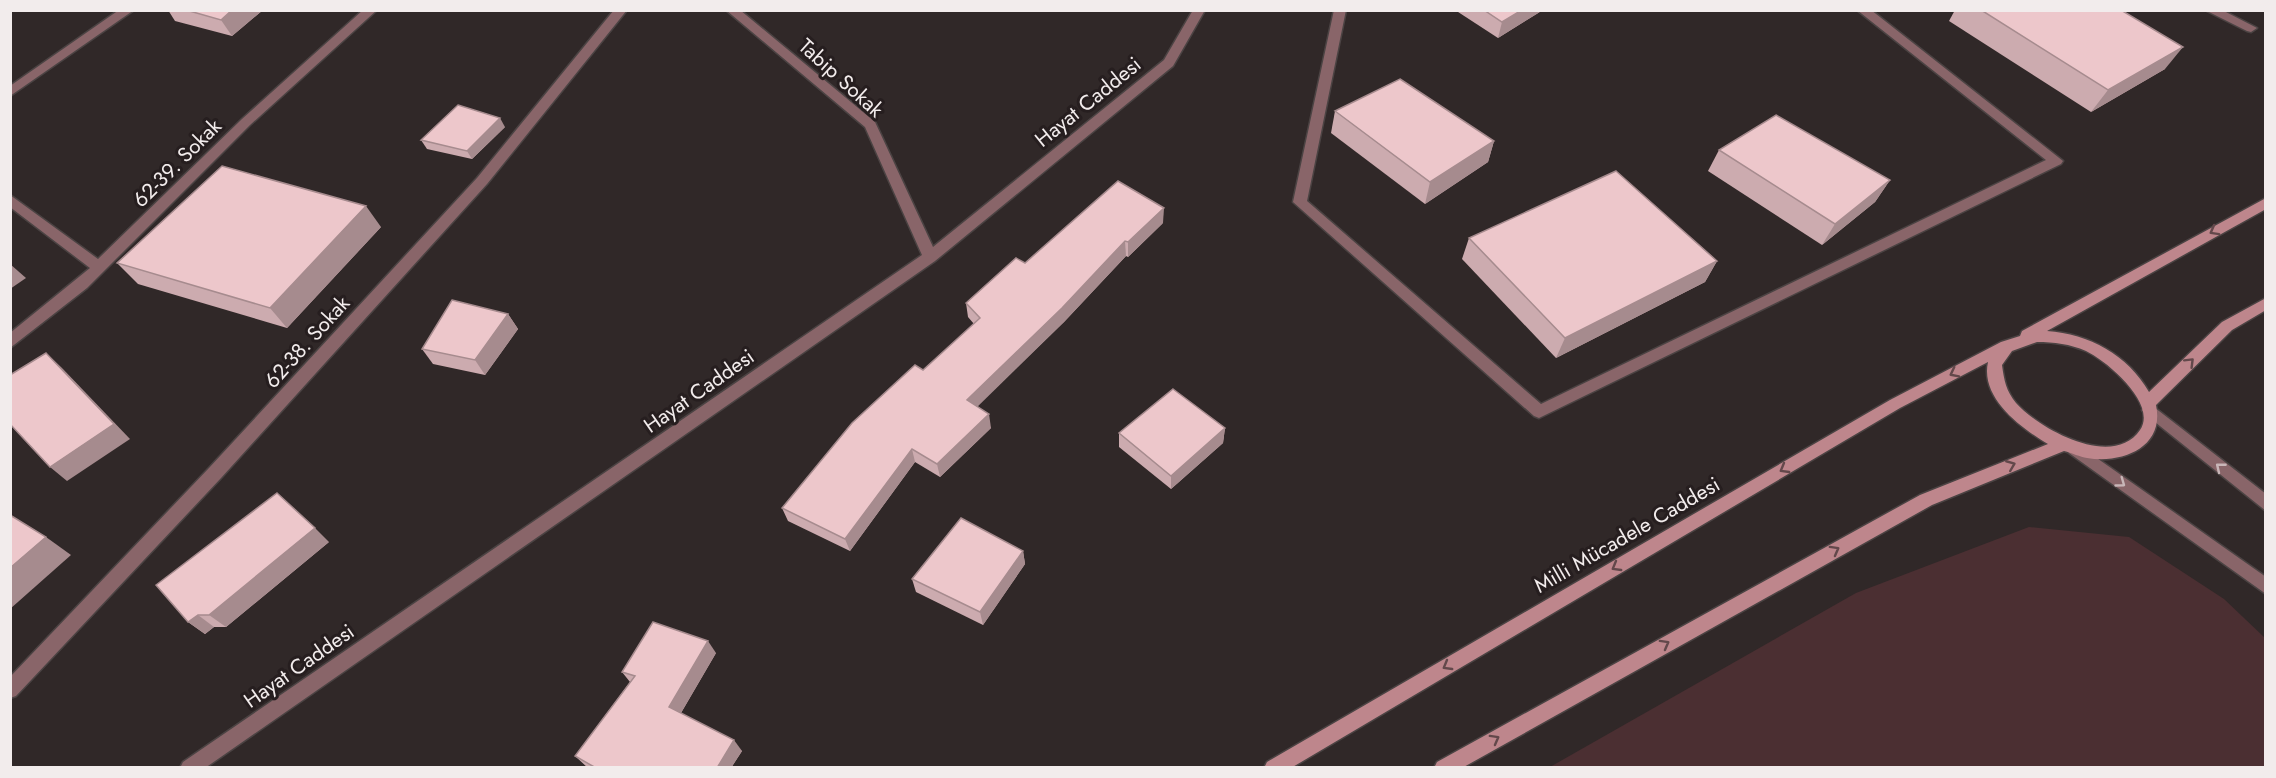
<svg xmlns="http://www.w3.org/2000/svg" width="2276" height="778" font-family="Jost,sans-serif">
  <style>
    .green { fill: #4b2f32 }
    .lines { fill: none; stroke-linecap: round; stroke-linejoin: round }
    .lane-casing { stroke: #4b4343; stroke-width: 3 }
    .street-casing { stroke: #4b4343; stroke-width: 3 }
    .secondary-casing { stroke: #4b4343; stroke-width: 3 }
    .lane { fill: #896569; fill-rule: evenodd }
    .street { fill: #896569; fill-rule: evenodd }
    .secondary { fill: #be868c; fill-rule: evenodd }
    .wall { fill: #ccabaf }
    .shaded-wall { fill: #a68b8e }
    .building { fill: #edc7cb; stroke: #a68b8e; stroke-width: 1.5 }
    .oneway { stroke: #63484b }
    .oneway2 { stroke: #c8b6b8 }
    .labels { text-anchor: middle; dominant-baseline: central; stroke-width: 6; stroke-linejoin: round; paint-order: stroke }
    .street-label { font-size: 21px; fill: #f2ecec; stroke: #261e1f }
  </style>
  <rect width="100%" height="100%" fill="#302828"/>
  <polygon class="green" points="2029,527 2129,537 2224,599 2265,638 2265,767 1550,767 1856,593"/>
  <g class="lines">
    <g class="lane-casing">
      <g id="lane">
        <polygon points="1334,10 1346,10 1307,201 1541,404 2046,160 1857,10 1871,10 2063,161 2061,164 1539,418 1534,416 1293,202"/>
        <polygon points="2205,10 2222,10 2257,28 2251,32 2247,31"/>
      </g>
    </g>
    <g class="street-casing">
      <g id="street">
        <polygon points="119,10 134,10 10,96 10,86"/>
        <polygon points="363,10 377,10 250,125 87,288 10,348 10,333 90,268 10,207 10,195 98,259 242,119"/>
        <polygon points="614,10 627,10 487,184 221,478 16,696 10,698 10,677 209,468 477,178"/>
        <polygon points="726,10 740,10 875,122 933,247 1164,60 1193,10 1205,10 1173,66 935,261 205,768 180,768 183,762 922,255 865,127"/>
        <polygon points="2150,404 2266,494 2266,511 2145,414 2142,410 2145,406"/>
        <polygon points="2074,442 2266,577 2266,594 2069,453 2066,448 2069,443"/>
      </g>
    </g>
    <g class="secondary-casing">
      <path id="secondary" d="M2266,198V209L2047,331C2089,334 2128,355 2149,392L2222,322L2266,298V310L2232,330L2156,405C2165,447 2123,464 2087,458C2080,457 2072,453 2064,451L1932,505L1462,768H1434L1437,762L1920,495L2048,444C2021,428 1980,398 1988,362L1900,408L1291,768H1264L1267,762L1890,400L2001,342L2020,336L2022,331ZM2037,342C2054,342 2070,344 2086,351C2107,361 2158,404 2140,430C2113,470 2039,429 2016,403C2006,391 2004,380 2002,365L2012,351Z"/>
    </g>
    <use href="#lane" class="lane"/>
    <use href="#street" class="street"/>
    <use href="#secondary" class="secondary"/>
  </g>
  <g class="wall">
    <polygon points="168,10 263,10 232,36 175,21"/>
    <polygon points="1455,10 1543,10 1498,38"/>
    <polygon points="1955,10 2121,10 2165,69 2091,112 1949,21"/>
    <polygon points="1335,111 1494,141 1488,162 1425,204 1331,133"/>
    <polygon points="505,127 472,159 427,149 421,140"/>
    <polygon points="1719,150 1890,180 1875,202 1822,245 1708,171"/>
    <polygon points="1163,223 1128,257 1126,256 1064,322 977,406 991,428 940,477 915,462 850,551 788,521 782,508 923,370 974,324 968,317 966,303"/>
    <polygon points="381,227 287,328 138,284 117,263"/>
    <polygon points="1469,238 1717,261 1705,282 1556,358 1462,259"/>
    <polygon points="508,314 518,329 485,375 433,364 422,349"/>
    <polygon points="1225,428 1223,443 1171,489 1119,447 1119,433"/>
    <polygon points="329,542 226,627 214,627 205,634 188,622 156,585"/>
    <polygon points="1023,551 1025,564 983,625 916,592 912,579"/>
    <polygon points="716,653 681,713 742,751 731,768 588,768 575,756 630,682 622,672"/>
  </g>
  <g class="shaded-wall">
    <polygon points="232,10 263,10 232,36 221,20"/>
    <polygon points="1522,10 1543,10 1498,38 1502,22"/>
    <polygon points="2183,47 2165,69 2091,112 2108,90"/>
    <polygon points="500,118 505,127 472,159 467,151"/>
    <polygon points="1494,141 1488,162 1425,204 1430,182"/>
    <polygon points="1890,180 1875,202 1822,245 1835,224"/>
    <polygon points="366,206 381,227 287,328 270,308"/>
    <polygon points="1164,208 1163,223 1128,257 1128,242"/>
    <polygon points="1125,241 1126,256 1064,322 970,414 967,400"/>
    <polygon points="1717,261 1705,282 1556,358 1565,338"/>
    <polygon points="10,264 26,278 10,289"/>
    <polygon points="508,314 518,329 485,375 475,360"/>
    <polygon points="46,353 62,368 130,439 67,481 50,467"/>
    <polygon points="989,414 991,428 940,477 937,464"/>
    <polygon points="1225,428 1223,443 1171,489 1171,476"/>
    <polygon points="912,449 915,462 850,551 845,539"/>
    <polygon points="315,528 329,542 226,627 209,615"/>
    <polygon points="46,537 71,555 10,609 10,568"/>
    <polygon points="1023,551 1025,564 983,625 980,612"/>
    <polygon points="198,615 214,627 205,634 188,622"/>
    <polygon points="708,641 716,653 678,718 669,707"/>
    <polygon points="734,740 742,751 731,768 717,768"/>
  </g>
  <g class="building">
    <polygon points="186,10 232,10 221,20"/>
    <polygon points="1484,10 1522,10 1502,22"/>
    <polygon points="1981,10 2121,10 2183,47 2108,90"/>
    <polygon points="1400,79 1494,141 1430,182 1335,111"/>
    <polygon points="458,105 500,118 467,151 421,140"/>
    <polygon points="1776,115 1890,180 1835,224 1719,150"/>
    <polygon points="222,166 366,206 270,308 117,263"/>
    <polygon points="1616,171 1717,261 1565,338 1469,238"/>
    <polygon points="1118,181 1164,208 1128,242 1125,241 1062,308 967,400 989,414 937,464 912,449 845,539 782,508 852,423 915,365 923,370 980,318 966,303 1016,258 1025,263"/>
    <polygon points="452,300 508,314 475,360 422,349"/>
    <polygon points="46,353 114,424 50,467 10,424 10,375"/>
    <polygon points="1173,389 1225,428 1171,476 1119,433"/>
    <polygon points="277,493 315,528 209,615 198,615 188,622 156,585"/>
    <polygon points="10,515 46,537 10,568"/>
    <polygon points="961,518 1023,551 980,612 912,579"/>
    <polygon points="653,622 708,641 669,707 734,740 717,768 596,768 575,756 635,676 622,672"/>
  </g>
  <defs><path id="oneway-chevron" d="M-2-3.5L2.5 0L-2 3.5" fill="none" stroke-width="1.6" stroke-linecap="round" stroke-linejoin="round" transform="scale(1.5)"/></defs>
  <g class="oneway">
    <use href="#oneway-chevron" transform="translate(2214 231) rotate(151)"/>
    <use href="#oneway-chevron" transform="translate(2190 362) rotate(-45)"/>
    <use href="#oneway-chevron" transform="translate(1954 373) rotate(153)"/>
    <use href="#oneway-chevron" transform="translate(2011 465) rotate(-22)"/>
    <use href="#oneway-chevron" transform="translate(1784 469) rotate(150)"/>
    <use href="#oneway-chevron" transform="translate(1835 550) rotate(-29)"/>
    <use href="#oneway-chevron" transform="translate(1616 567) rotate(150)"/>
    <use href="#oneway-chevron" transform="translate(1665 644) rotate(-29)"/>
    <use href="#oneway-chevron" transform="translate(1447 666) rotate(150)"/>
    <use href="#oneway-chevron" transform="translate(1495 739) rotate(-29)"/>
  </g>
  <g class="oneway2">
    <use href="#oneway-chevron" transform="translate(2220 467) rotate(-141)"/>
    <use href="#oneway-chevron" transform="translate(2121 483) rotate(36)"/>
  </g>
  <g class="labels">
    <g class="street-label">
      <text transform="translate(841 78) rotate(42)">Tabip Sokak</text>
      <text transform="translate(1088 102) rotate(-39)">Hayat Caddesi</text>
      <text transform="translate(177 163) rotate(-45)">62-39. Sokak</text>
      <text transform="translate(307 342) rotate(-48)">62-38. Sokak</text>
      <text transform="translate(699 391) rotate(-35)">Hayat Caddesi</text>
      <text transform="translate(1627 535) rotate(-30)">Milli Mücadele Caddesi</text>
      <text transform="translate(299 666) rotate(-35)">Hayat Caddesi</text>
    </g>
  </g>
  <rect width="2276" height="778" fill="none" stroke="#f2ecec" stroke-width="24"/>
</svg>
